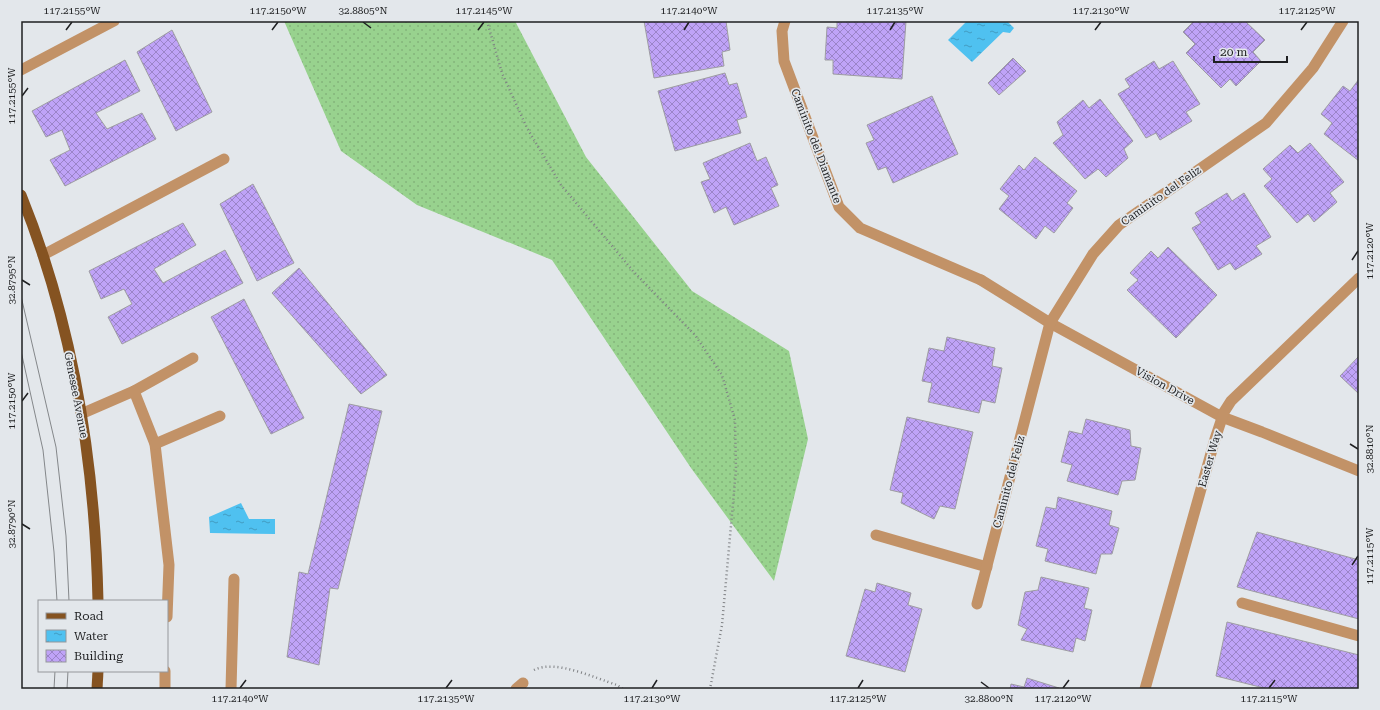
<svg xmlns="http://www.w3.org/2000/svg" width="1380" height="710" font-family="'Roboto Serif',serif">
  <style>
    .grass { fill: url(#grass-dots) }
    .water { fill: url(#water-ripples) }
    .building { fill: url(#building-cross-hatch); stroke: #9e9da2 }
    .lines { fill: none; stroke-linecap: round; stroke-linejoin: round }
    .path { stroke: #7f8184; stroke-width: 2.5; stroke-dasharray: 1 3; stroke-linecap: butt }
    .service { stroke: #c29267; stroke-width: 11 }
    .minor { stroke: #c29267; stroke-width: 11 }
    .primary { stroke: #855321; stroke-width: 11 }
    .tram { stroke: #84878a; stroke-width: 1 }
    .ticks { fill: none; stroke: #1f2022; stroke-width: 1.5 }
    .labels { text-anchor: middle; dominant-baseline: central; stroke-width: 3.5; stroke-linejoin: round; paint-order: stroke }
    .street-label { font-size: 11px; fill: #1f2022; stroke: #e3e7eb }
    .neatline { fill: none; stroke: #1f2022; stroke-width: 1.5 }
    .ticks-label { font-size: 10px; text-anchor: middle; fill: #1f2022 }
  </style>
  <defs>
    <pattern id="grass-dots" width="8" height="8" patternUnits="userSpaceOnUse"><rect width="8" height="8" fill="#98d28e"/><path d="M2 2h.1M6 6h.1" fill="none" stroke="#83b47a" stroke-width="1.8" stroke-linecap="round"/></pattern>
    <pattern id="water-ripples" width="26" height="14" patternUnits="userSpaceOnUse"><rect width="26" height="14" fill="#4fc1f0"/><path d="M2 4q2-2 4 0t4 0M15 11q2-2 4 0t4 0" fill="none" stroke="#419cc2"/></pattern>
    <pattern id="building-cross-hatch" width="8" height="8" patternUnits="userSpaceOnUse"><rect width="8" height="8" fill="#bfa3f7"/><path d="M0 0l8 8M0 8l8-8" fill="none" stroke="#9b84c8"/></pattern>
  </defs>
  <rect width="100%" height="100%" fill="#e3e7eb"/>
  <polygon class="grass" points="284,21 515,21 586,157 692,291 789,351 808,439 774,581 691,468 552,260 417,205 341,151"/>
  <g class="water">
    <polygon points="967,21 1007,21 1014,28 1010,33 1003,32 972,62 948,40"/>
    <polygon points="241,503 249,519 275,519 275,534 210,533 209,517"/>
  </g>
  <g class="building">
    <polygon points="644,21 726,21 730,50 722,52 724,66 654,78"/>
    <polygon points="837,21 906,21 902,79 833,74 833,60 825,60 827,27 837,28"/>
    <polygon points="1194,21 1245,21 1265,40 1253,52 1261,61 1236,86 1230,79 1221,88 1186,53 1195,44 1183,32"/>
    <polygon points="172,30 212,112 176,131 137,52"/>
    <polygon points="1013,58 1026,71 999,95 988,83"/>
    <polygon points="125,60 140,91 96,113 107,129 142,113 156,139 65,186 50,160 70,150 62,130 46,137 32,111"/>
    <polygon points="1154,61 1159,69 1173,61 1200,104 1186,112 1192,121 1160,140 1156,133 1146,138 1118,94 1130,87 1125,79"/>
    <polygon points="725,73 729,85 737,83 747,117 737,120 741,133 675,151 658,91"/>
    <polygon points="1359,79 1359,161 1324,134 1332,123 1321,114 1343,86 1350,91"/>
    <polygon points="932,96 958,154 893,183 886,167 878,170 866,143 874,140 867,125"/>
    <polygon points="1100,99 1133,141 1124,149 1128,158 1106,177 1098,169 1085,179 1053,143 1063,135 1057,122 1083,100 1089,108"/>
    <polygon points="750,143 757,161 766,157 778,185 771,188 779,206 734,225 726,207 714,213 701,182 710,179 703,163"/>
    <polygon points="1310,143 1344,182 1330,193 1337,202 1314,222 1308,214 1297,223 1264,186 1272,179 1263,169 1290,145 1298,153"/>
    <polygon points="1035,157 1077,191 1067,203 1073,208 1054,233 1045,226 1036,239 999,209 1009,196 1000,189 1019,165 1024,170"/>
    <polygon points="253,184 294,263 257,281 220,204"/>
    <polygon points="1227,193 1232,201 1244,193 1271,237 1256,246 1262,254 1235,270 1230,263 1218,270 1192,228 1201,223 1195,213"/>
    <polygon points="183,223 196,245 154,269 163,283 225,250 243,283 122,344 108,317 132,304 124,289 101,299 89,271"/>
    <polygon points="1168,247 1217,295 1176,338 1127,290 1138,280 1130,273 1151,251 1158,258"/>
    <polygon points="299,268 387,375 361,394 272,293"/>
    <polygon points="244,299 304,418 271,434 211,317"/>
    <polygon points="947,337 995,348 992,366 1002,368 995,403 982,400 979,413 928,402 932,383 922,381 929,348 944,351"/>
    <polygon points="1359,356 1359,394 1340,376"/>
    <polygon points="349,404 382,411 338,589 330,588 319,665 287,657 299,572 308,574"/>
    <polygon points="907,417 973,432 955,509 940,506 934,519 901,503 903,493 890,490"/>
    <polygon points="1086,419 1130,430 1131,446 1141,448 1135,480 1122,481 1118,495 1067,481 1072,465 1061,462 1069,431 1082,434"/>
    <polygon points="1058,497 1112,511 1109,525 1119,528 1112,554 1101,554 1096,574 1045,561 1048,549 1036,546 1046,507 1056,509"/>
    <polygon points="1257,532 1359,560 1359,619 1237,587"/>
    <polygon points="1041,577 1089,588 1084,608 1092,610 1085,641 1076,638 1073,652 1021,640 1027,629 1018,625 1025,592 1038,590"/>
    <polygon points="877,583 911,593 908,605 922,609 905,672 846,656 865,589 875,592"/>
    <polygon points="1227,622 1359,655 1359,689 1268,689 1216,676"/>
    <polygon points="1027,678 1059,688 1059,689 1010,689 1011,684 1024,687"/>
  </g>
  <g class="lines">
    <g class="path">
      <polyline points="487,21 502,73 527,128 561,185 633,271 695,335 722,375 735,420 736,470 722,625 710,689"/>
      <path d="M534,670C555,659 595,678 617,685L623,689"/>
    </g>
    <g class="service">
      <polyline points="785,21 782,31 784,61 839,207 860,228 981,280"/>
      <polyline points="21,70 114,21"/>
      <polyline points="43,255 224,159"/>
      <polyline points="134,391 193,358"/>
      <polyline points="81,414 134,391 155,444 169,565 167,617"/>
      <polyline points="155,444 220,416"/>
      <polyline points="1242,603 1359,636"/>
      <polyline points="165,689 165,671"/>
      <polyline points="231,689 234,579"/>
      <polyline points="516,689 523,683"/>
    </g>
    <g class="minor">
      <polyline points="981,280 1050,323 1222,417 1262,432 1359,471"/>
      <polyline points="876,535 987,567"/>
      <polyline points="977,604 1050,323 1093,254 1119,225 1266,123 1313,68 1343,21"/>
      <polyline points="1145,689 1215,439 1224,412 1231,401 1359,278"/>
    </g>
    <g class="primary">
      <path d="M21,195C73,323 95,464 98,601"/>
      <polyline points="97,689 98,671"/>
    </g>
    <g class="tram">
      <polyline points="21,296 56,447 66,536 69,601"/>
      <polyline points="21,351 43,450 54,552 57,601"/>
      <polyline points="54,689 55,671"/>
      <polyline points="67,689 68,671"/>
    </g>
  </g>
  <path class="ticks" d="M363,22L371,28M66,30L72,22M272,30L278,22M478,30L484,22M684,30L689,22M890,30L895,22M1095,30L1101,22M1301,30L1307,22M22,96L28,88M1352,260L1358,251M22,280L30,285M22,401L28,393M1350,444L1358,449M22,524L30,529M1352,565L1358,556M981,682L989,688M240,688L246,680M446,688L452,680M652,688L657,680M858,688L863,680M1063,688L1069,680M1269,688L1275,680"/>
  <g class="labels">
    <g class="street-label">
      <text transform="translate(816 146) rotate(69)">Caminito del Diamante</text>
      <text transform="translate(1161 196) rotate(-35)">Caminito del Feliz</text>
      <text transform="translate(1165 386) rotate(29)">Vision Drive</text>
      <text transform="translate(76 395) rotate(79)">Genesee Avenue</text>
      <text transform="translate(1210 459) rotate(-74)">Easter Way</text>
      <text transform="translate(1009 482) rotate(-75)">Caminito del Feliz</text>
    </g>
  </g>
  <rect width="1380" height="710" fill="none" stroke="#e3e7eb" stroke-width="44"/>
  <rect x="38" y="600" width="130" height="72" fill="#e3e7eb" stroke="#95979b"/>
  <rect x="46" y="613" width="20" height="6" fill="#855321" stroke="#95979b"/>
  <text x="74" y="620" font-size="12" fill="#1f2022">Road</text>
  <rect x="46" y="630" width="20" height="12" fill="url(#water-ripples)" stroke="#95979b"/>
  <text x="74" y="640" font-size="12" fill="#1f2022">Water</text>
  <rect x="46" y="650" width="20" height="12" fill="url(#building-cross-hatch)" stroke="#95979b"/>
  <text x="74" y="660" font-size="12" fill="#1f2022">Building</text>
  <path d="M1214 56v6h73v-6" fill="none" stroke="#1f2022" stroke-width="2"/>
  <text x="1220" y="56" font-size="12" fill="#1f2022" stroke="#e3e7eb" stroke-width="3" paint-order="stroke">20 m</text>
  <rect x="22" y="22" width="1336" height="666" class="neatline"/>
  <g class="ticks-label">
    <text x="72" y="14">117.2155°W</text>
    <text x="278" y="14">117.2150°W</text>
    <text x="363" y="14">32.8805°N</text>
    <text x="484" y="14">117.2145°W</text>
    <text x="689" y="14">117.2140°W</text>
    <text x="895" y="14">117.2135°W</text>
    <text x="1101" y="14">117.2130°W</text>
    <text x="1307" y="14">117.2125°W</text>
    <text transform="translate(11 96) rotate(-90)" y="4">117.2155°W</text>
    <text transform="translate(1369 251) rotate(-90)" y="4">117.2120°W</text>
    <text transform="translate(11 280) rotate(-90)" y="4">32.8795°N</text>
    <text transform="translate(11 401) rotate(-90)" y="4">117.2150°W</text>
    <text transform="translate(1369 449) rotate(-90)" y="4">32.8810°N</text>
    <text transform="translate(11 524) rotate(-90)" y="4">32.8790°N</text>
    <text transform="translate(1369 556) rotate(-90)" y="4">117.2115°W</text>
    <text x="240" y="702">117.2140°W</text>
    <text x="446" y="702">117.2135°W</text>
    <text x="652" y="702">117.2130°W</text>
    <text x="858" y="702">117.2125°W</text>
    <text x="989" y="702">32.8800°N</text>
    <text x="1063" y="702">117.2120°W</text>
    <text x="1269" y="702">117.2115°W</text>
  </g>
</svg>
